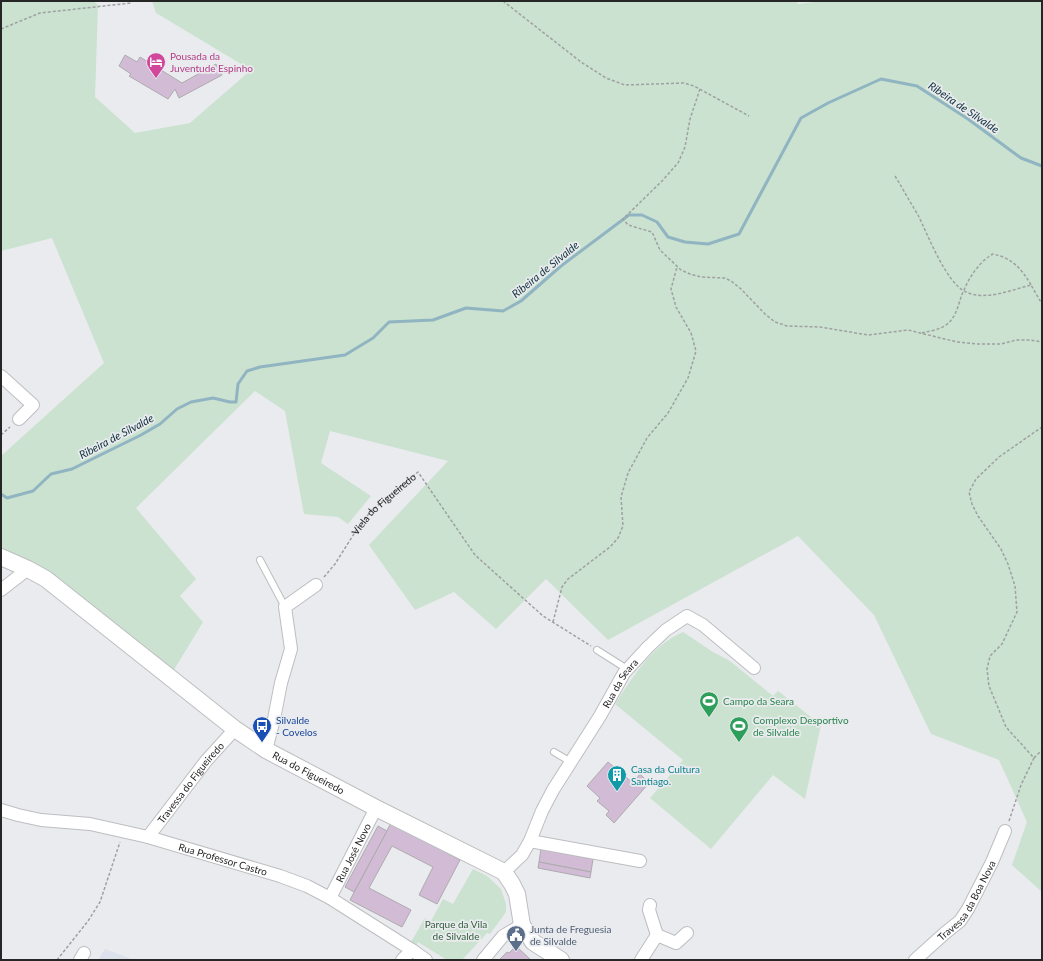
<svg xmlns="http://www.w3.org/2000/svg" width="1043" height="961" font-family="Lato,sans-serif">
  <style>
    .built { fill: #dce1eb }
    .green { fill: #cae2cf }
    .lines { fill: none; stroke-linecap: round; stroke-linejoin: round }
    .stream { stroke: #90b4c1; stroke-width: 3 }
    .building { fill: #d2bbd5; stroke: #adabae }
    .service-casing { stroke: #bdbec1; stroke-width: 8 }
    .minor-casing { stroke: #bdbec1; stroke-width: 14 }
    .secondary-casing { stroke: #bdbec1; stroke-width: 18 }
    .path { stroke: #9fa0a2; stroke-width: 1.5; stroke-dasharray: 3 2; stroke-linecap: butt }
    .service { stroke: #fff; stroke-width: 6 }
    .minor { stroke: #fff; stroke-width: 12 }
    .secondary { stroke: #fff; stroke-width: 16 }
    .labels { text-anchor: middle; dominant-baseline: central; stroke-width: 3.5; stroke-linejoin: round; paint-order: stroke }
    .hotel-label { font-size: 10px; fill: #b23c85; stroke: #eaebee; text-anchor: start }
    .street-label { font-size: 10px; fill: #262627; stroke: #eaebee }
    .leisure-label { font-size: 10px; fill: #27864d; stroke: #eaebee; text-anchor: start }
    .transit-label { font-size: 10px; fill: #164399; stroke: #eaebee; text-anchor: start }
    .culture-label { font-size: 10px; fill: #0d838f; stroke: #eaebee; text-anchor: start }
    .park-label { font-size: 10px; fill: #305d3c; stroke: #eaebee }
    .service-label { font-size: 10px; fill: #4e5e75; stroke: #eaebee; text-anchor: start }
    .water-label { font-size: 11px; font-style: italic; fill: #0e313c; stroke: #eaebee }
  </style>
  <rect width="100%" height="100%" fill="#eaebee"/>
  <polygon class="built" points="105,949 134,960 98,960"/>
  <g class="green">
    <polygon points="1,1 94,1 98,5 95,97 135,133 190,123 251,70 156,13 152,1 796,1 798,4 822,1 1042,1 1042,892 1012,865 1027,822 999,760 931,734 874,615 798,536 608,640 546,579 496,629 454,592 415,610 369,545 448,461 330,431 321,463 371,496 348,524 338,517 304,514 285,411 255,391 136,508 196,579 180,596 203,622 172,673 1,550 1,456 104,363 52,238 1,251"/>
    <path d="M683,632L713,652L730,661L773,696L778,691L821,725L805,799L773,775L711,849L650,798L683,760L615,704C633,677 652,645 683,632Z"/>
    <polygon points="473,869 487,876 501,889 506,904 506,912 490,934 487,933 462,960 447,960 418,942 416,945 411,942 425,918 431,921 443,899 453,904"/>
  </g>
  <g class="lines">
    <polyline class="stream" points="1,494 7,498 33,491 51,474 72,469 141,435 160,424 177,409 191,402 213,398 230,402 236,402 238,384 247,371 260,367 345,355 373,338 389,322 433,320 466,308 503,311 521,301 561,266 629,215 642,215 657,222 668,237 685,242 708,244 739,234 801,118 828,103 881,79 917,86 968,119 1021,158 1042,166"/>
  </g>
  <g class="building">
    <polygon points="125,55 137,62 140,57 182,83 216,64 222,75 179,98 175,89 168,99 129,76 131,74 119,66"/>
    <polygon points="608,762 633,783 640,774 649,783 614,823 606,815 609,811 597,801 600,798 587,786"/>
    <polygon points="391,823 460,860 437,904 419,895 433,867 392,846 369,888 411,910 402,927 350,900"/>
    <polygon points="378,826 387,831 354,892 345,887"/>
    <polygon points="541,849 593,859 591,872 539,862"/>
    <polygon points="539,862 591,872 590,878 538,868"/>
    <polygon points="516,946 531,960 499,960 507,952 509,953"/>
  </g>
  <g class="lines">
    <g class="service-casing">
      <g id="service">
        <polyline points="260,560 285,607"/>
        <polyline points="597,650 627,669"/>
        <polyline points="554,752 571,762"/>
      </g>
    </g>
    <g class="minor-casing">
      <g id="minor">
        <polyline points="1,376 33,405 19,419"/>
        <polyline points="1,590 28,569"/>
        <polyline points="266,750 274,719 281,683 291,649 285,607 316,585"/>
        <path id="s2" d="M1,810L18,815L41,820L90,824L148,837L280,876L307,886L330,898L412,950L426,960"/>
        <path id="s3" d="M148,837L206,761L235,729"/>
        <polyline points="530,841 640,861"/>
        <path id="s4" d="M504,872L522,855L530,841L542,811L553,790L600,716L624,673L648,647L666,630L687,616L703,625L754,668"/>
        <path id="s5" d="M330,898L376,808"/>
        <polyline points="657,935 676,943 687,933"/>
        <polyline points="80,960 84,953"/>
        <polyline points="402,960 412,950"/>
        <polyline points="483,960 503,936 522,925"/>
        <polyline points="641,960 657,935 649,910 650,905"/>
        <path id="s6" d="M915,960L945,933L960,921L968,909L992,862L1005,831"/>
      </g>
    </g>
    <g class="secondary-casing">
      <g id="secondary">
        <path id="s7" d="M1,557L28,569L46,579L235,729L266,750L376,808L504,872L512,884L517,894L522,925L533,942L561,960"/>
      </g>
    </g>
    <g class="path">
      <polyline points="503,1 581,62 606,78 625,85 684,83 694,86 749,116"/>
      <polyline points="1,29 40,13 131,3"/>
      <polyline points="700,89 690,119 685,147 678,163 663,180 623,219 628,225 652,232 660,250 681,270 690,274 701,277 725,278 731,281 741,289 765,314 775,322 787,326 820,327 868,335 908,330 957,342 978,344 1001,344 1016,340 1030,340 1042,342"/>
      <path d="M895,176C903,189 910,202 918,215C928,235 946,283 966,292C986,301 1011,290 1031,285L1042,304"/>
      <path d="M922,333C929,331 939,330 946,325C958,316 958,302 964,290C970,276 980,261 993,254C1012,258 1022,269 1031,285"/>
      <polyline points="1,435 10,427"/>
      <path id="s1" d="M324,577L335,564L357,529L371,511L418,472L475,555L543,616L591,646"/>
      <polyline points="553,622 562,587 568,579 610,547 618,538 623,526 621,497 628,473 647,438 668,413 688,378 696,351 691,333 676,307 671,289 677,267"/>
      <polyline points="1034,758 1042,750"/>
      <polyline points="1009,821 1021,785 1034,758 1006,727 989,686 987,669 990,656 1002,644 1017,612 1015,586 1008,564 1001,549 978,516 972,504 969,492 976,479 999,457 1042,427"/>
      <polyline points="57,960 88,921 100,902 120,842"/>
    </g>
    <use href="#service" class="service"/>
    <use href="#minor" class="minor"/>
    <use href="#secondary" class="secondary"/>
  </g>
  <defs>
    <g id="hotel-pin" transform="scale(1)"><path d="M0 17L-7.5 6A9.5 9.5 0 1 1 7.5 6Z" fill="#d1479c" stroke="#eaebee"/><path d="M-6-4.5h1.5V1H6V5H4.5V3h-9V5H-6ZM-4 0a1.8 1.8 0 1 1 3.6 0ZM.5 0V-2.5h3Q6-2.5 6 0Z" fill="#fff"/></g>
    <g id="stadium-pin" transform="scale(1)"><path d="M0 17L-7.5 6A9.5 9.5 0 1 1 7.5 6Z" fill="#2e9e5b" stroke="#eaebee"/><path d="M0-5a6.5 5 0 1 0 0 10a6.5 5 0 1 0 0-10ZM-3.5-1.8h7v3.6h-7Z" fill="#fff"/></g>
    <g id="bus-pin" transform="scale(1)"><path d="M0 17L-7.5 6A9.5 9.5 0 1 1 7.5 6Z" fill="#1a4fb4" stroke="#eaebee"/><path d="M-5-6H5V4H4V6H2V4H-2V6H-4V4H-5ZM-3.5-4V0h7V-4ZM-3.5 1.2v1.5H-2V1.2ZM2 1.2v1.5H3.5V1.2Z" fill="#fff"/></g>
    <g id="building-pin" transform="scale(1)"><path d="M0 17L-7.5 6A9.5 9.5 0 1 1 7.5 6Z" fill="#0f9aa8" stroke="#eaebee"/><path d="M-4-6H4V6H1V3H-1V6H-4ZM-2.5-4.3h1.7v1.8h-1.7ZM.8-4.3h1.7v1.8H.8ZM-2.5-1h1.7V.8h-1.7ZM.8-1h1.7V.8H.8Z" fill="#fff"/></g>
    <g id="civic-pin" transform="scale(1)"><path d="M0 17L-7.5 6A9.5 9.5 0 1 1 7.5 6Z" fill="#5c6f8a" stroke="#eaebee"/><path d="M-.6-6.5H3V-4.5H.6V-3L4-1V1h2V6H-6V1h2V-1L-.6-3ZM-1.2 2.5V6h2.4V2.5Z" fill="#fff"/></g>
  </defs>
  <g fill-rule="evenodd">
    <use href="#hotel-pin" x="156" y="62"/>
    <use href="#stadium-pin" x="709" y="701"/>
    <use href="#bus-pin" x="262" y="726"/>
    <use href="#stadium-pin" x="739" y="726"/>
    <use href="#building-pin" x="617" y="775"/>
    <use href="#civic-pin" x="516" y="935"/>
  </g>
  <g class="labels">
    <g class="hotel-label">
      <text x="170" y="56">Pousada da<tspan x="170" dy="12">Juventude Espinho</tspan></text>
    </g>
    <g class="street-label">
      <text stroke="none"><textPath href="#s1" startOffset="95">Viela do Figueiredo</textPath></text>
      <text stroke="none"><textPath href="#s4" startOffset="223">Rua da Seara</textPath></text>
      <text stroke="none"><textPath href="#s7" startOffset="377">Rua do Figueiredo</textPath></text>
      <text stroke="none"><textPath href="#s3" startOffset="69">Travessa do Figueiredo</textPath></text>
      <text stroke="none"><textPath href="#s5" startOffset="51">Rua José Novo</textPath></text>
      <text stroke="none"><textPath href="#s2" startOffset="228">Rua Professor Castro</textPath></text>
      <text stroke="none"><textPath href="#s6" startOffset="80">Travessa da Boa Nova</textPath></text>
    </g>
    <g class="leisure-label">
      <text x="723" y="701">Campo da Seara</text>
      <text x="753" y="720">Complexo Desportivo<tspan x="753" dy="12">de Silvalde</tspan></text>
    </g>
    <g class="transit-label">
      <text x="276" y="720">Silvalde<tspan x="276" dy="12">- Covelos</tspan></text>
    </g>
    <g class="culture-label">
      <text x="631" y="769">Casa da Cultura<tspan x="631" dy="12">Santiago.</tspan></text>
    </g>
    <g class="park-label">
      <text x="456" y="924">Parque da Vila<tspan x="456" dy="12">de Silvalde</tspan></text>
    </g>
    <g class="service-label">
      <text x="530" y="929">Junta de Freguesia<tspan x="530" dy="12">de Silvalde</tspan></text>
    </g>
    <g class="water-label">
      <text transform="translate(964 107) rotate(34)">Ribeira de Silvalde</text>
      <text transform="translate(545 269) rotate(-39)">Ribeira de Silvalde</text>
      <text transform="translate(116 436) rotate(-28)">Ribeira de Silvalde</text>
    </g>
  </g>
  <rect width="1043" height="961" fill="none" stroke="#262627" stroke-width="4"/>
</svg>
